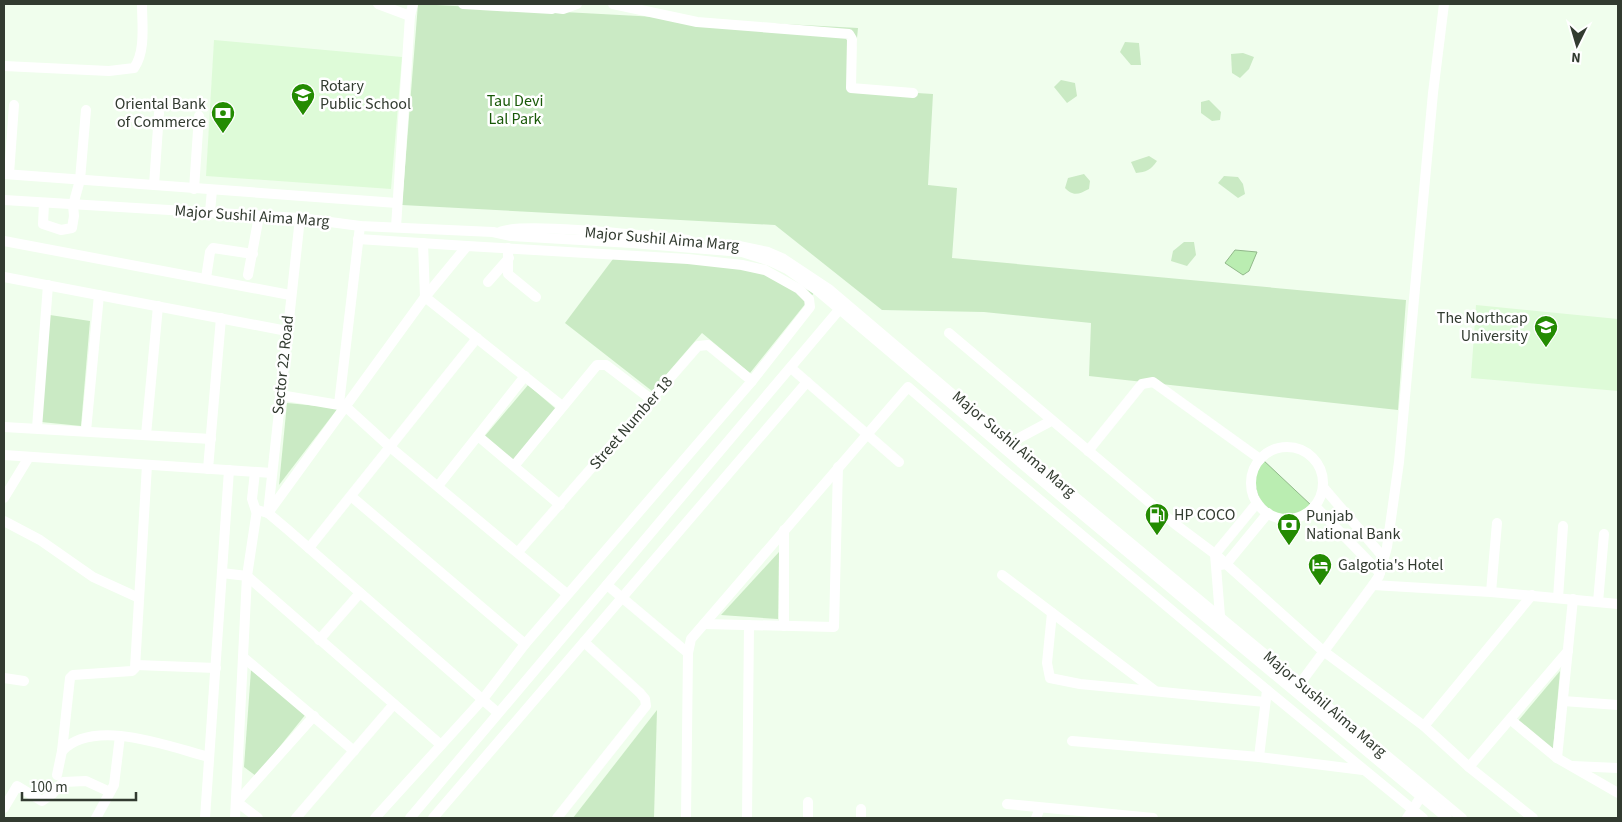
<svg xmlns="http://www.w3.org/2000/svg" width="1622" height="822" font-family="'Source Sans 3',sans-serif">
  <style>
    .built { fill: #defbd8 }
    .green { fill: #caeac4 }
    .water { fill: #baedb1; stroke: #91b88a }
    .lines { fill: none; stroke-linecap: round; stroke-linejoin: round }
    .minor { stroke: #fff; stroke-width: 10 }
    .labels { text-anchor: middle; dominant-baseline: central; stroke-width: 5; stroke-linejoin: round; paint-order: stroke }
    .poi-label { font-size: 16px; fill: #323b30; stroke: #fff; text-anchor: start }
    .park-label { font-size: 16px; fill: #185807; stroke: #fff }
    .street-label { font-size: 16px; fill: #323b30; stroke: #fff }
  </style>
  <rect width="100%" height="100%" fill="#f0feed"/>
  <g class="built">
    <polygon points="214,40 402,57 391,189 206,176"/>
    <polygon points="1476,305 1618,319 1618,391 1471,378"/>
  </g>
  <g class="green">
    <polygon points="418,4 858,28 852,89 933,94 928,185 957,188 952,258 1406,300 1398,410 1089,376 1091,323 984,312 882,310 775,225 402,205"/>
    <polygon points="1125,42 1139,43 1141,65 1131,65 1120,52"/>
    <polygon points="1243,53 1254,57 1249,69 1240,78 1232,73 1231,54"/>
    <polygon points="1061,80 1075,83 1077,96 1067,103 1054,87"/>
    <polygon points="1209,100 1221,112 1220,120 1212,121 1201,113 1201,102"/>
    <path d="M1149,156L1157,161C1151,170 1146,172 1136,173L1131,162Z"/>
    <path d="M1084,174L1090,181L1089,189C1079,194 1074,197 1065,188L1068,178Z"/>
    <polygon points="1224,176 1238,177 1243,184 1245,194 1238,198 1218,183"/>
    <polygon points="1184,242 1194,242 1196,255 1187,266 1171,261 1173,251"/>
    <polygon points="619,251 765,270 814,293 750,373 702,333 652,391 565,323"/>
    <polygon points="50,315 90,321 81,426 41,422"/>
    <polygon points="528,385 556,409 513,461 484,437"/>
    <polygon points="287,403 338,408 279,485"/>
    <polygon points="779,552 778,619 721,615"/>
    <polygon points="251,670 306,714 256,776 244,767"/>
    <polygon points="1560,671 1553,750 1518,721"/>
    <polygon points="657,710 654,818 573,818"/>
  </g>
  <g class="water">
    <polygon points="1235,250 1257,252 1249,271 1243,275 1225,263"/>
    <path d="M1262,459L1312,506C1289,524 1260,516 1255,485C1255,482 1253,477 1254,473C1255,469 1259,463 1262,459Z"/>
  </g>
  <g class="lines">
    <g class="minor">
      <polyline points="378,4 410,16"/>
      <polyline points="463,4 552,9 560,4"/>
      <polyline points="613,4 697,22 849,34 852,39 851,88 913,93"/>
      <polyline points="555,8 563,9 577,4"/>
      <path d="M4,66L109,71L134,68C146,51 142,24 142,4"/>
      <polyline points="4,174 397,203"/>
      <polyline points="9,174 14,105"/>
      <polyline points="154,185 159,113"/>
      <polyline points="194,189 199,116"/>
      <polyline points="4,200 300,218 360,226 493,232 511,236 632,243 742,252 770,261 787,269 818,291 1072,506 1447,818"/>
      <polyline points="44,203 43,224 61,230 72,228 74,216 73,205 80,180 86,110"/>
      <polyline points="210,212 212,190"/>
      <polyline points="396,227 410,16 413,4"/>
      <path d="M500,232C518,221 658,237 688,240"/>
      <polyline points="358,239 467,246"/>
      <polyline points="4,241 290,295"/>
      <polyline points="423,243 425,297 562,406"/>
      <polyline points="739,246 768,252 782,258 830,290 1010,443 1462,818"/>
      <polyline points="508,248 508,274 536,297"/>
      <polyline points="248,275 259,216"/>
      <polyline points="4,277 287,331"/>
      <polyline points="206,278 210,252 213,248 253,254"/>
      <polyline points="488,282 509,258"/>
      <polyline points="949,333 1175,524 1215,554 1322,650 1424,726 1469,767 1533,818"/>
      <polyline points="791,368 899,462"/>
      <polyline points="280,395 345,406 390,447 567,594"/>
      <polyline points="339,404 360,226"/>
      <polyline points="4,427 211,439"/>
      <polyline points="37,428 48,285"/>
      <polyline points="86,431 99,295"/>
      <polyline points="146,435 158,306"/>
      <polyline points="478,436 560,505"/>
      <polyline points="1010,443 1051,421"/>
      <circle cx="1287" cy="483" r="36"/>
      <polyline points="1088,451 1142,384 1153,382 1260,459"/>
      <polyline points="4,455 272,473"/>
      <polyline points="514,466 597,365 606,365 652,400"/>
      <polyline points="208,469 221,318"/>
      <polyline points="255,472 252,499 256,511"/>
      <polyline points="438,486 525,376"/>
      <polyline points="1323,487 1384,558"/>
      <polyline points="352,497 525,644"/>
      <polyline points="4,498 29,457"/>
      <polyline points="1315,506 1380,573"/>
      <polyline points="268,513 425,297 467,246 688,259 742,265 765,270 799,289 809,299 810,307 752,381 525,644 483,699 375,818"/>
      <polyline points="268,513 300,218"/>
      <polyline points="4,521 40,540 93,577 139,598"/>
      <polyline points="784,530 784,626"/>
      <polyline points="309,548 477,338"/>
      <polyline points="518,552 698,346 708,345 752,381"/>
      <polyline points="1220,565 1226,564 1268,513"/>
      <polyline points="222,573 247,576 441,745"/>
      <polyline points="1002,575 1154,690"/>
      <polyline points="607,585 688,653"/>
      <polyline points="1373,585 1491,592 1618,604"/>
      <polyline points="1491,592 1497,523"/>
      <polyline points="1558,598 1563,526"/>
      <polyline points="1598,602 1604,534"/>
      <polyline points="1052,613 1047,663 1050,678 1080,684 1265,702"/>
      <polyline points="1220,616 1215,554 1257,503"/>
      <polyline points="704,624 834,627 838,467"/>
      <polyline points="319,640 360,593"/>
      <polyline points="243,657 354,751"/>
      <polyline points="136,665 216,668"/>
      <polyline points="4,678 24,681"/>
      <polyline points="1296,689 1373,585 1379,576 1387,547 1399,462 1433,93 1444,4"/>
      <polyline points="1267,690 1423,818"/>
      <polyline points="1563,701 1618,705"/>
      <polyline points="1511,720 1557,758 1618,793"/>
      <polyline points="1424,726 1532,595"/>
      <polyline points="1072,741 1259,757 1363,770"/>
      <path d="M62,751C94,717 170,747 209,757"/>
      <polyline points="1557,758 1573,599"/>
      <polyline points="1572,766 1618,768"/>
      <polyline points="1469,767 1568,651"/>
      <polyline points="57,775 62,751 70,678 73,675 132,671 135,668 147,465"/>
      <polyline points="1007,804 1153,818"/>
      <polyline points="4,808 17,786 42,801 52,794 63,782 86,781 110,792"/>
      <polyline points="96,818 114,785 120,736"/>
      <polyline points="205,818 229,470"/>
      <polyline points="235,818 247,576 257,510 268,513 287,529 498,713"/>
      <polyline points="258,818 237,802 314,716"/>
      <polyline points="296,818 394,704"/>
      <polyline points="410,818 844,304"/>
      <polyline points="433,818 807,382"/>
      <polyline points="557,818 646,706 645,699 640,693 584,642"/>
      <polyline points="686,818 688,653 691,639 908,387 1004,470 1267,690 1259,757"/>
      <polyline points="747,818 749,625"/>
      <polyline points="808,818 808,802"/>
      <polyline points="861,818 861,809"/>
      <polyline points="1036,818 1040,808"/>
      <polyline points="1407,818 1424,792"/>
    </g>
  </g>
  <defs>
    <g id="school-pin" transform="scale(1.25)"><path d="M0 17L-7.5 6A9.5 9.5 0 1 1 7.5 6Z" fill="#248b02" stroke="#fff"/><path d="M0-5L7-2L0 1L-7-2ZM-4 1L0 2.5L4 1V4Q0 6-4 4Z" fill="#fff"/></g>
    <g id="bank-pin" transform="scale(1.25)"><path d="M0 17L-7.5 6A9.5 9.5 0 1 1 7.5 6Z" fill="#248b02" stroke="#fff"/><path d="M-6-4H6V4H-6ZM0-2.3a2.3 2.3 0 1 0 0 4.6a2.3 2.3 0 1 0 0-4.6Z" fill="#fff"/></g>
    <g id="university-pin" transform="scale(1.25)"><path d="M0 17L-7.5 6A9.5 9.5 0 1 1 7.5 6Z" fill="#248b02" stroke="#fff"/><path d="M0-5L7-2L0 1L-7-2ZM-4 1L0 2.5L4 1V4Q0 6-4 4Z" fill="#fff"/></g>
    <g id="fuel-pin" transform="scale(1.25)"><path d="M0 17L-7.5 6A9.5 9.5 0 1 1 7.5 6Z" fill="#248b02" stroke="#fff"/><path d="M-5.5-6h7V0h2V4h1.3V-2.5L3-4.5l.8-.8L6-3V5H2.5V1h-1V6h-7ZM-4.2-4.7v3.2H.2V-4.7Z" fill="#fff"/></g>
    <g id="hotel-pin" transform="scale(1.25)"><path d="M0 17L-7.5 6A9.5 9.5 0 1 1 7.5 6Z" fill="#248b02" stroke="#fff"/><path d="M-6-4.5h1.5V1H6V5H4.5V3h-9V5H-6ZM-4 0a1.8 1.8 0 1 1 3.6 0ZM.5 0V-2.5h3Q6-2.5 6 0Z" fill="#fff"/></g>
  </defs>
  <g fill-rule="evenodd">
    <use href="#school-pin" x="303" y="95"/>
    <use href="#bank-pin" x="223" y="113"/>
    <use href="#university-pin" x="1546" y="327"/>
    <use href="#fuel-pin" x="1157" y="515"/>
    <use href="#bank-pin" x="1289" y="525"/>
    <use href="#hotel-pin" x="1320" y="565"/>
  </g>
  <g class="labels">
    <g class="poi-label">
      <text x="320" y="86">Rotary<tspan x="320" dy="18">Public School</tspan></text>
      <text x="206" y="104" text-anchor="end">Oriental Bank<tspan x="206" dy="18">of Commerce</tspan></text>
      <text x="1528" y="318" text-anchor="end">The Northcap<tspan x="1528" dy="18">University</tspan></text>
      <text x="1174" y="515">HP COCO</text>
      <text x="1306" y="516">Punjab<tspan x="1306" dy="18">National Bank</tspan></text>
      <text x="1338" y="565">Galgotia's Hotel</text>
    </g>
    <g class="park-label">
      <text x="515" y="101">Tau Devi<tspan x="515" dy="18">Lal Park</tspan></text>
    </g>
    <g class="street-label">
      <text transform="translate(252 216) rotate(4)">Major Sushil Aima Marg</text>
      <text transform="translate(662 239) rotate(5)">Major Sushil Aima Marg</text>
      <text transform="translate(283 365) rotate(-84)">Sector 22 Road</text>
      <text transform="translate(631 423) rotate(-49)">Street Number 18</text>
      <text transform="translate(1014 444) rotate(40)">Major Sushil Aima Marg</text>
      <text transform="translate(1325 704) rotate(40)">Major Sushil Aima Marg</text>
    </g>
  </g>
  <rect width="1622" height="822" fill="none" stroke="#323b30" stroke-width="10"/>
  <g transform="translate(1577 45) rotate(185)" stroke="#ffffff" stroke-width="4" paint-order="stroke">
  <path d="M0-4L9 19L0 12L-9 19Z" fill="#323b30"/>
  <text y="-8" font-size="14" font-weight="bold" text-anchor="middle" fill="#323b30">N</text>
  </g>
  <path d="M22 792v8h114v-8" fill="none" stroke="#323b30" stroke-width="2.5"/>
  <text x="30" y="792" font-size="15" fill="#323b30" stroke="#ffffff" stroke-width="4" paint-order="stroke">100 m</text>
</svg>
